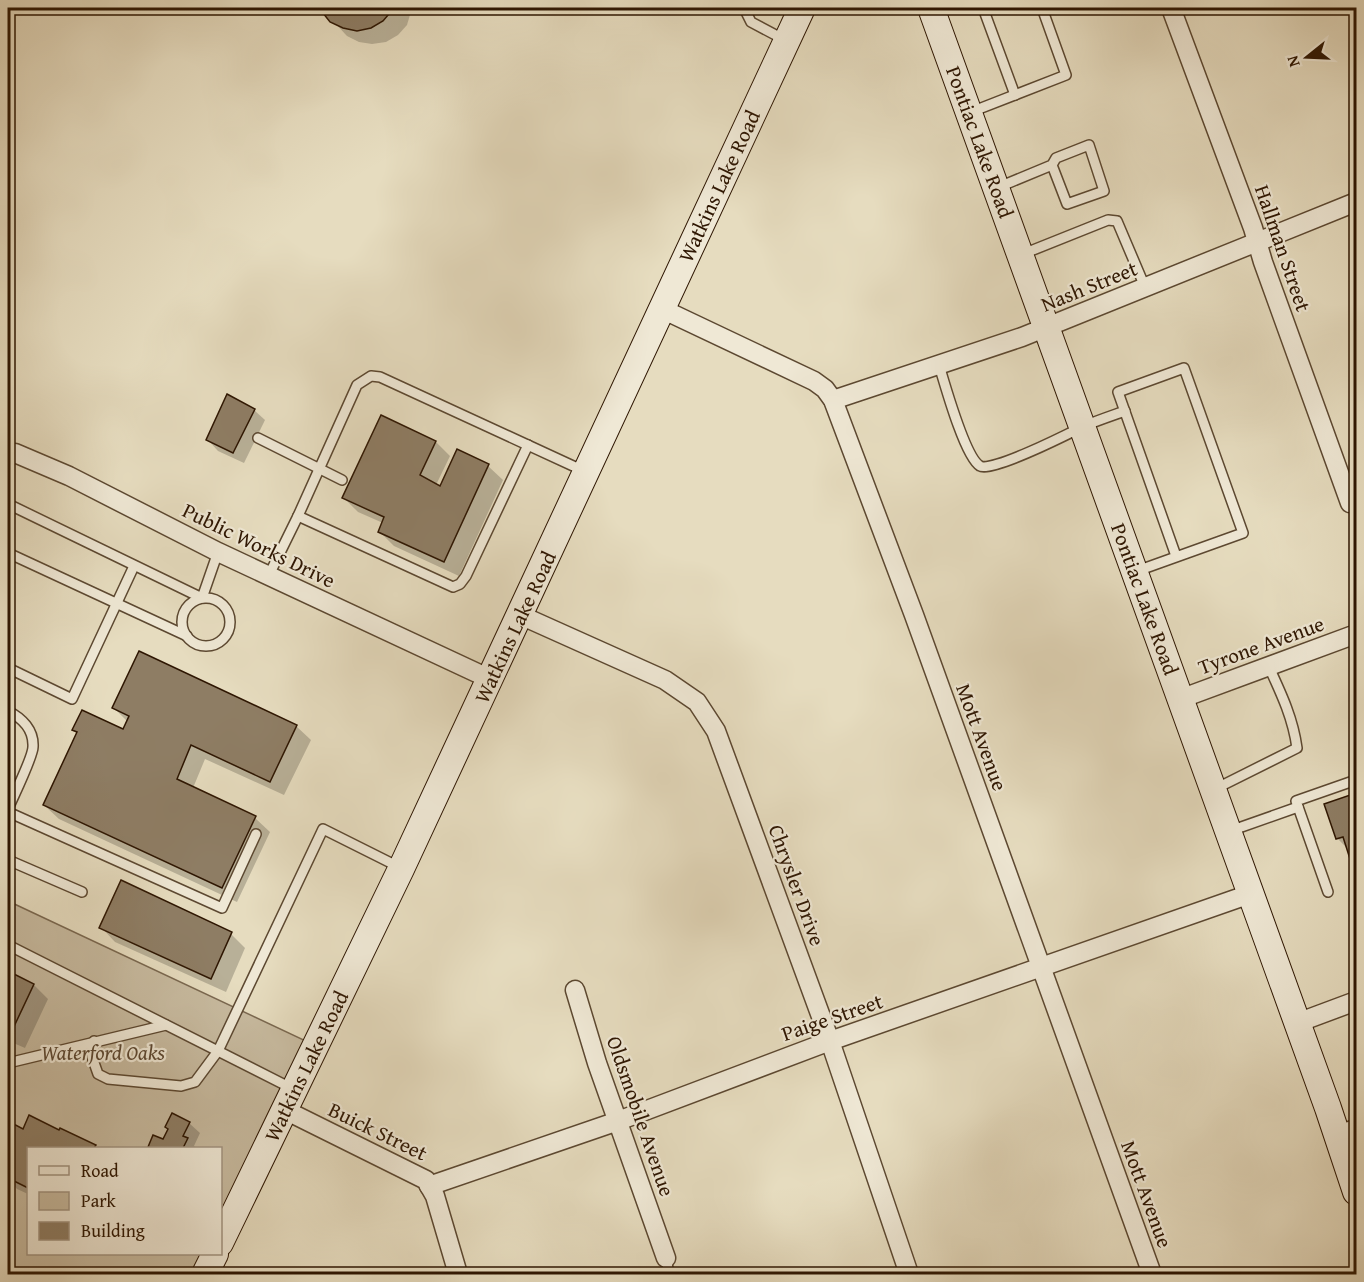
<svg xmlns="http://www.w3.org/2000/svg" width="1364" height="1282" font-family="'Gentium Book Plus',serif">
  <style>
    .green { fill: #c7ba9f; stroke: #7a6850; stroke-width: 1.5 }
    .shadow { fill: #0003 }
    .building { fill: #8e7d64; stroke: #2e1602; stroke-width: 1.5 }
    .lines { fill: none; stroke-linecap: round; stroke-linejoin: round }
    .lane-casing { stroke: #5c4831; stroke-width: 12 }
    .street-casing { stroke: #5c4831; stroke-width: 21 }
    .secondary-casing { stroke: #2e1602; stroke-width: 28 }
    .lane { stroke: #efe8d5; stroke-width: 9 }
    .street { stroke: #efe8d5; stroke-width: 18 }
    .secondary { stroke: #efe8d5; stroke-width: 26 }
    .labels { text-anchor: middle; dominant-baseline: central; stroke-width: 4.5; stroke-linejoin: round; paint-order: stroke }
    .street-label { font-size: 21px; fill: #2e1602; stroke: #efe8d5 }
    .park-label { font-size: 21px; font-style: italic; fill: #5c4731; stroke: #efe8d5 }
  </style>
  <rect width="100%" height="100%" fill="#e6dcbf"/>
  <filter id="stains"><feTurbulence type="fractalNoise" baseFrequency=".00333" numOctaves="4"/><feColorMatrix values="0 0 0 0 .2 0 0 0 0 .09 0 0 0 0 .02 0 0 0 .5 -.17"/></filter>
  <radialGradient id="worn" r=".72"><stop offset=".6" stop-color="#630" stop-opacity="0"/><stop offset="1" stop-color="#630" stop-opacity=".3"/></radialGradient>
  <polygon class="green" points="8,901 308,1042 221,1220 220,1148 28,1148 28,1254 204,1254 193,1274 8,1274"/>
  <g class="shadow">
    <polygon points="321,8 412,8 407,25 398,35 386,42 372,44 359,42 347,36"/>
    <polygon points="254,410 265,420 244,463 218,451 208,440"/>
    <polygon points="381,417 436,442 450,456 436,485 441,488 458,451 488,466 503,480 459,576 394,546 380,532 383,523 358,512 344,498"/>
    <polygon points="114,708 296,726 311,740 284,795 205,759 193,788 255,818 270,832 237,902 59,819 44,805 78,733 74,729 124,731 128,722"/>
    <polygon points="1356,795 1356,868 1353,865 1348,849 1338,839 1326,805"/>
    <polygon points="101,927 231,934 245,948 226,992 115,942"/>
    <polygon points="8,972 34,985 48,999 25,1048 11,1042 8,1048"/>
    <polygon points="30,1117 97,1148 28,1148 28,1194 17,1189 8,1179 8,1123 23,1131"/>
    <polygon points="189,1123 200,1133 194,1146 196,1148 152,1148 150,1146 164,1141"/>
  </g>
  <g class="building">
    <polygon points="319,8 394,8 383,21 371,28 357,31 343,28 330,22"/>
    <polygon points="227,394 255,409 233,453 206,440"/>
    <polygon points="381,415 436,441 420,475 440,486 457,449 489,464 444,562 378,532 384,517 342,498"/>
    <polygon points="139,651 297,725 270,782 191,745 177,779 256,816 222,888 43,805 77,732 72,730 82,710 123,729 129,716 112,708"/>
    <polygon points="1356,793 1356,864 1352,865 1343,837 1336,839 1324,804"/>
    <polygon points="121,880 232,932 211,979 99,928"/>
    <polygon points="8,971 34,984 10,1035 8,1034"/>
    <polygon points="172,1113 190,1122 183,1136 188,1138 183,1148 151,1148 148,1147 153,1135 163,1139 168,1129 165,1127"/>
    <polygon points="29,1115 59,1130 60,1128 96,1145 94,1148 28,1148 28,1188 8,1178 8,1162 10,1157 8,1156 8,1121 23,1129"/>
  </g>
  <g class="lines">
    <g class="lane-casing">
      <g id="lane">
        <polyline points="744,8 751,22 785,40"/>
        <polyline points="983,8 1015,95"/>
        <polyline points="971,112 1066,75 1042,8"/>
        <polyline points="999,187 1052,165 1056,158 1089,145 1104,191 1067,204 1052,165"/>
        <polyline points="1023,254 1108,220 1117,221 1145,287"/>
        <path d="M939,365C945,385 965,457 980,466C991,473 1068,434 1082,427C1096,421 1111,416 1125,411"/>
        <polyline points="258,438 342,480"/>
        <polyline points="8,504 202,598 218,552"/>
        <polyline points="298,516 453,587 460,584 466,576 528,445"/>
        <polyline points="8,553 187,636"/>
        <polyline points="1137,571 1243,533 1184,368 1118,392 1176,556"/>
        <polyline points="269,575 298,516 357,385 371,376 380,377 584,471"/>
        <circle cx="206" cy="622" r="24"/>
        <polyline points="8,668 72,699 134,566"/>
        <path d="M8,711C22,718 34,730 33,747C33,757 13,797 8,809"/>
        <path d="M1215,789L1297,748C1293,718 1281,693 1268,665"/>
        <polyline points="8,812 222,908 256,834"/>
        <polyline points="1230,831 1298,807"/>
        <polyline points="8,860 82,892"/>
        <polyline points="1328,892 1296,801 1356,780"/>
        <polyline points="8,945 293,1089"/>
        <polyline points="94,1041 92,1057 98,1074 108,1079 181,1086 195,1082 218,1051 323,829 399,867"/>
        <polyline points="8,1063 166,1025"/>
        <polyline points="1336,1131 1356,1124"/>
        <polyline points="666,1258 669,1274"/>
      </g>
    </g>
    <g class="street-casing">
      <g id="street">
        <polyline points="1171,8 1253,228 1263,262 1350,503"/>
        <polyline points="662,309 814,381 825,389 833,400 914,615 1152,1274"/>
        <polyline points="833,400 1022,337 1356,202"/>
        <polyline points="8,453 15,453 69,476 218,552 490,679"/>
        <polyline points="520,615 665,680 697,702 716,731 830,1041 909,1274"/>
        <polyline points="1180,699 1356,634"/>
        <polyline points="575,990 597,1063 666,1258"/>
        <polyline points="1297,1023 1356,1001"/>
        <polyline points="285,1110 426,1180 435,1196 458,1274"/>
        <polyline points="429,1186 618,1121 830,1041 1250,894"/>
      </g>
    </g>
    <g class="secondary-casing">
      <g id="secondary">
        <polyline points="931,8 1328,1108 1356,1192"/>
        <polyline points="220,1243 401,869 802,8"/>
        <polyline points="205,1274 215,1254"/>
      </g>
    </g>
    <use href="#lane" class="lane"/>
    <use href="#street" class="street"/>
    <use href="#secondary" class="secondary"/>
  </g>
  <g class="labels">
    <g class="street-label">
      <text transform="translate(980 142) rotate(70)">Pontiac Lake Road</text>
      <text transform="translate(719 186) rotate(-65)">Watkins Lake Road</text>
      <text transform="translate(1283 248) rotate(71)">Hallman Street</text>
      <text transform="translate(1089 286) rotate(-22)">Nash Street</text>
      <text transform="translate(259 545) rotate(26)">Public Works Drive</text>
      <text transform="translate(1145 599) rotate(70)">Pontiac Lake Road</text>
      <text transform="translate(515 627) rotate(-65)">Watkins Lake Road</text>
      <text transform="translate(1261 645) rotate(-20)">Tyrone Avenue</text>
      <text transform="translate(982 737) rotate(70)">Mott Avenue</text>
      <text transform="translate(797 885) rotate(70)">Chrysler Drive</text>
      <text transform="translate(832 1017) rotate(-19)">Paige Street</text>
      <text transform="translate(306 1066) rotate(-64)">Watkins Lake Road</text>
      <text transform="translate(641 1116) rotate(71)">Oldsmobile Avenue</text>
      <text transform="translate(378 1131) rotate(26)">Buick Street</text>
      <text transform="translate(1147 1194) rotate(70)">Mott Avenue</text>
    </g>
    <g class="park-label">
      <text x="103" y="1052">Waterford Oaks</text>
    </g>
  </g>
  <rect width="1364" height="1282" fill="none" stroke="#e6dcbf" stroke-width="30"/>
  <rect x="9" y="9" width="1346" height="1264" fill="none" stroke="#2e1602" stroke-width="3"/>
  <rect x="15" y="15" width="1334" height="1252" fill="none" stroke="#2e1602" stroke-width="1.5"/>
  <rect x="27" y="1147" width="195" height="108" fill="#efe8d5" stroke="#a29481" stroke-width="1.5"/>
  <rect x="39" y="1166" width="30" height="9" fill="#efe8d5" stroke="#a29481" stroke-width="1.5"/>
  <text x="81" y="1177" font-size="18" fill="#2e1602">Road</text>
  <rect x="39" y="1192" width="30" height="18" fill="#c7ba9f" stroke="#a29481" stroke-width="1.5"/>
  <text x="81" y="1207" font-size="18" fill="#2e1602">Park</text>
  <rect x="39" y="1222" width="30" height="18" fill="#8e7d64" stroke="#a29481" stroke-width="1.5"/>
  <text x="81" y="1237" font-size="18" fill="#2e1602">Building</text>
  <g transform="translate(1307 57) rotate(252)" stroke="#efe8d5" stroke-width="4.5" paint-order="stroke">
  <path d="M0-4.5L10 22L0 15L-10 22Z" fill="#2e1602"/>
  <text y="-9" font-size="16" font-weight="bold" text-anchor="middle" fill="#2e1602">N</text>
  </g>
  <rect width="100%" height="100%" filter="url(#stains)"/>
  <rect width="100%" height="100%" fill="url(#worn)"/>
</svg>
